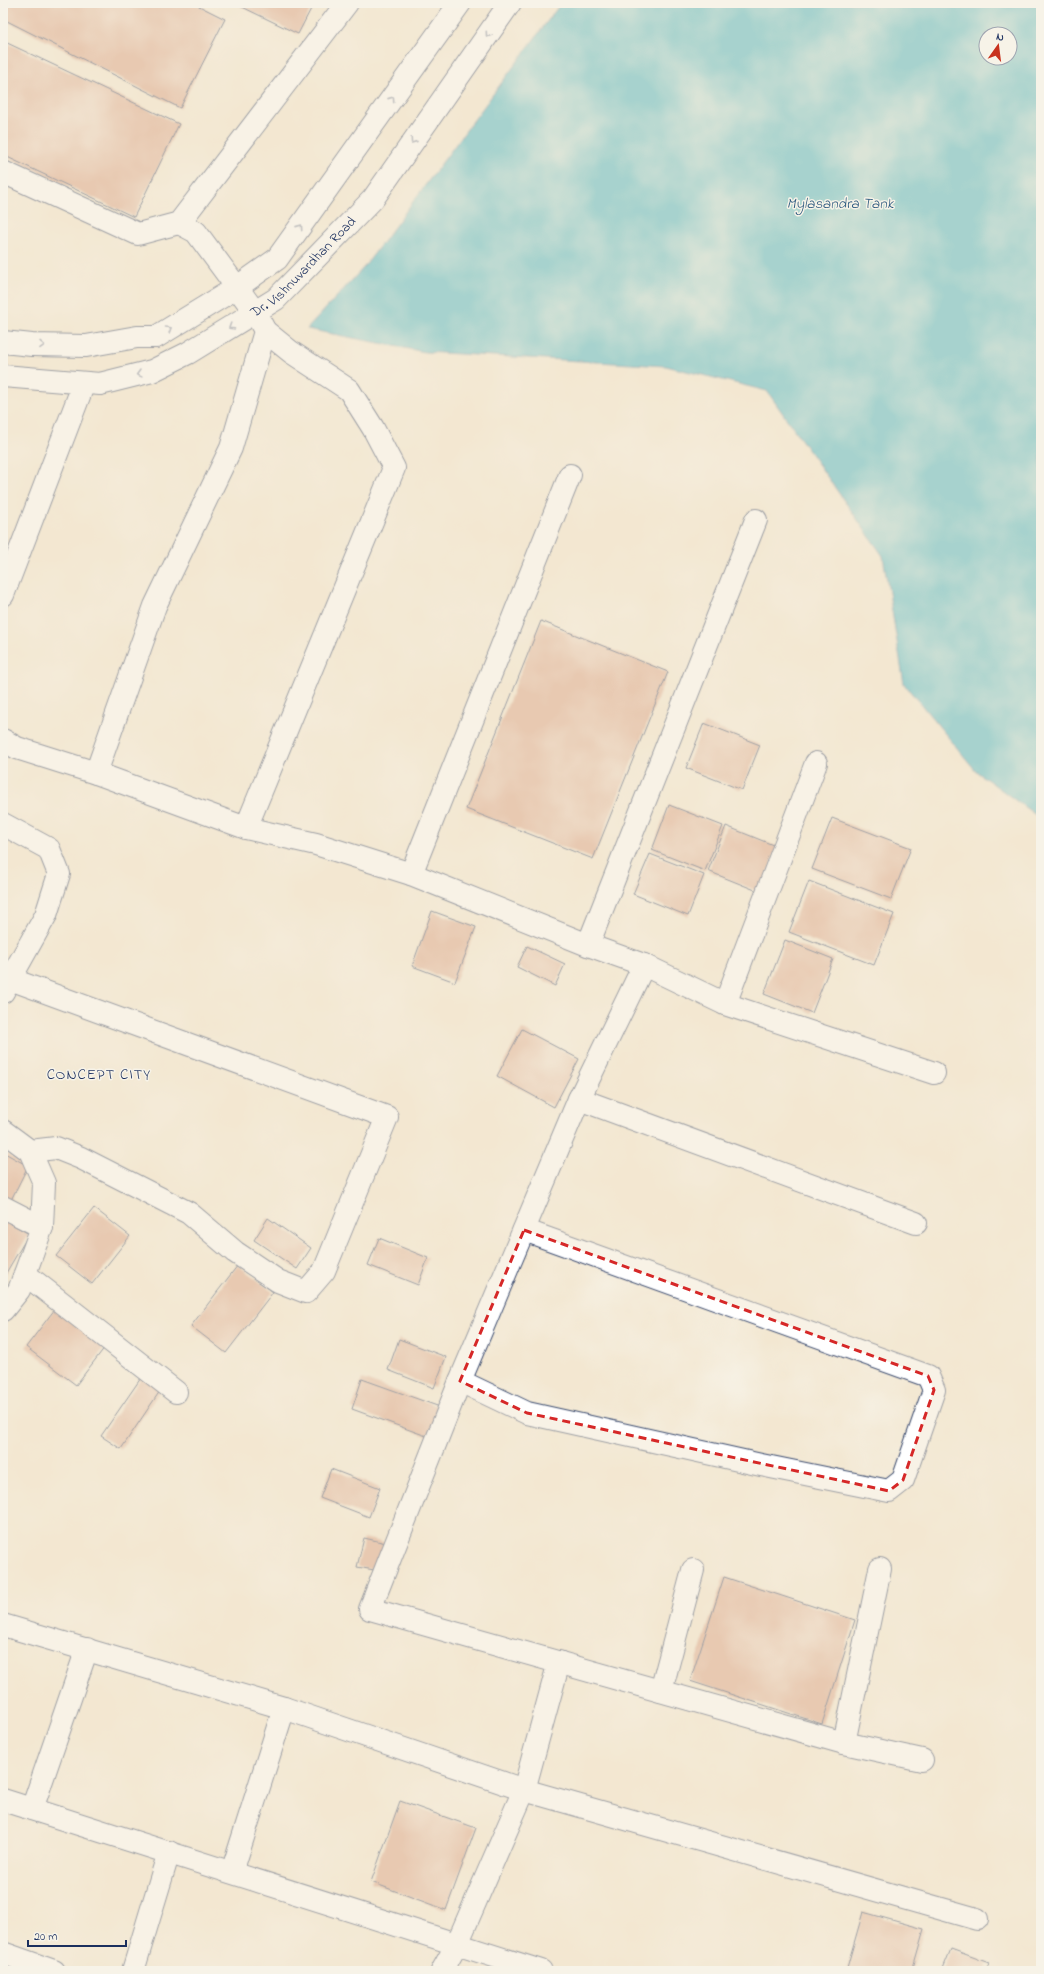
<svg xmlns="http://www.w3.org/2000/svg" width="1044" height="1974" font-family="'Indie Flower',sans-serif">
  <style>
    .water { fill: #4db9c9; stroke: #347494; fill-rule: evenodd }
    .building { fill: #dba58b }
    .lines { fill: none; stroke-linecap: round; stroke-linejoin: round }
    .street-casing { stroke: #3b4b6f; stroke-width: 24 }
    .secondary-casing { stroke: #3b4b6f; stroke-width: 24 }
    .street { stroke: #fff; stroke-width: 22 }
    .secondary { stroke: #fff; stroke-width: 22 }
    .oneway { stroke: #8d97ae }
    .marked { fill: none; stroke: #d62828; stroke-width: 3; stroke-dasharray: 8 5; stroke-linejoin: round }
    .labels { text-anchor: middle; dominant-baseline: central; stroke-width: 3; stroke-linejoin: round; paint-order: stroke }
    .street-label { font-size: 14px; fill: #1b2f5e; stroke: #f7f3e8 }
    .water-label { font-size: 15px; font-style: italic; fill: #2a587e; stroke: #f7f3e8 }
    .neighbourhood-label { font-size: 15px; letter-spacing: 1px; fill: #1b2f5e; stroke: #f7f3e8 }
  </style>
  <rect width="100%" height="100%" fill="#f7f3e8"/>
  <filter id="ink" filterUnits="userSpaceOnUse"><feTurbulence type="fractalNoise" baseFrequency=".025" numOctaves="2"/><feDisplacementMap in="SourceGraphic" scale="8" xChannelSelector="R" yChannelSelector="G"/><feConvolveMatrix kernelMatrix="1 2 1 2 8 2 1 2 1" color-interpolation-filters="sRGB"/></filter>
  <filter id="wash" filterUnits="userSpaceOnUse"><feTurbulence type="fractalNoise" baseFrequency=".012" numOctaves="4" result="noise"/><feDisplacementMap in="SourceGraphic" scale="16" xChannelSelector="R" yChannelSelector="G"/><feGaussianBlur stdDeviation="0.9" result="paint"/><feColorMatrix in="noise" values="0 0 0 0 0 0 0 0 0 0 0 0 0 0 0 0 0 1.4 0 .05"/><feComposite in="paint" operator="in"/></filter>
  <g filter="url(#wash)">
    <rect width="100%" height="100%" fill="#f3e7d1"/>
    <path class="water" d="M561,3H1041V819L977,772L904,684L883,556L767,391L666,366L425,352L307,329L365,266ZM986,34H1010V58H986Z"/>
    <g id="blocks">
      <g class="building">
        <polygon points="3,3 193,3 225,19 180,108 3,19"/>
        <polygon points="234,3 314,3 298,34"/>
        <polygon points="3,41 179,124 134,217 3,155"/>
        <polygon points="541,621 668,672 593,859 466,809"/>
        <polygon points="704,723 760,745 742,790 686,768"/>
        <polygon points="669,805 723,826 705,871 652,850"/>
        <polygon points="832,818 911,848 891,899 812,869"/>
        <polygon points="726,826 778,847 760,892 708,871"/>
        <polygon points="650,854 704,875 688,916 633,894"/>
        <polygon points="809,881 894,914 874,965 789,932"/>
        <polygon points="432,911 476,927 455,982 412,966"/>
        <polygon points="785,940 833,959 812,1013 764,994"/>
        <polygon points="527,946 565,964 555,986 517,967"/>
        <polygon points="522,1029 579,1059 554,1107 497,1076"/>
        <polygon points="3,1152 28,1166 10,1202 3,1199"/>
        <polygon points="94,1208 130,1236 92,1284 56,1256"/>
        <polygon points="268,1218 311,1248 297,1269 254,1240"/>
        <polygon points="3,1219 29,1234 3,1278"/>
        <polygon points="379,1238 428,1258 418,1285 368,1265"/>
        <polygon points="238,1265 273,1292 226,1353 191,1326"/>
        <polygon points="55,1309 105,1347 76,1385 26,1347"/>
        <polygon points="399,1339 446,1357 434,1388 388,1370"/>
        <polygon points="143,1375 162,1388 121,1449 101,1436"/>
        <polygon points="362,1379 440,1407 429,1437 352,1409"/>
        <polygon points="331,1469 380,1488 369,1517 320,1498"/>
        <polygon points="364,1538 386,1543 380,1571 357,1567"/>
        <polygon points="724,1577 855,1620 822,1724 690,1681"/>
        <polygon points="400,1801 476,1828 446,1910 371,1882"/>
        <polygon points="863,1912 924,1929 912,1971 846,1971"/>
        <polygon points="951,1949 989,1963 986,1971 942,1971"/>
      </g>
    </g>
  </g>
  <g filter="url(#ink)">
    <use href="#blocks" fill-opacity="0" stroke="#3b4b6f" stroke-width="1"/>
    <g class="lines">
      <g class="street-casing">
        <g id="street">
          <polyline points="3,172 138,234 179,223 347,3"/>
          <polyline points="179,223 196,232 255,312 265,331 231,448 155,606 96,773 246,828 316,844 411,874 588,945 644,965 725,1004 934,1073"/>
          <polyline points="3,595 84,383"/>
          <polyline points="3,740 17,748 96,773"/>
          <polyline points="3,824 49,849 59,874 46,915 3,992"/>
          <polyline points="246,828 394,468 373,428 349,390 291,352 265,331"/>
          <polyline points="411,874 570,475"/>
          <polyline points="588,945 756,520"/>
          <polyline points="644,965 579,1099 460,1381 370,1609 844,1743 922,1760"/>
          <polyline points="10,979 387,1117 324,1271 306,1292 278,1281 235,1252 189,1213 81,1158 56,1148 30,1151"/>
          <polyline points="725,1004 816,763"/>
          <polyline points="579,1099 916,1223"/>
          <polyline points="3,1131 30,1151 44,1183 42,1227 19,1290 3,1310"/>
          <polyline points="3,1207 42,1227"/>
          <polyline points="25,1274 176,1392"/>
          <polyline points="460,1381 527,1413 761,1465 889,1491 903,1480 934,1390 928,1376 524,1230"/>
          <polyline points="3,1625 284,1708 524,1790 977,1919"/>
          <polyline points="661,1691 693,1570"/>
          <polyline points="844,1743 880,1569"/>
          <polyline points="3,1800 541,1971"/>
          <polyline points="32,1809 87,1649"/>
          <polyline points="232,1872 284,1708"/>
          <polyline points="3,1953 54,1971"/>
          <polyline points="133,1971 169,1852"/>
          <polyline points="442,1971 457,1944 524,1790 559,1662"/>
        </g>
      </g>
      <g class="secondary-casing">
        <g id="secondary">
          <polyline points="3,342 32,345 86,346 137,337 156,337 236,288 277,259 460,3"/>
          <path id="s1" d="M3,376L100,384L152,371L188,353L276,299L373,199L510,3"/>
        </g>
      </g>
      <use href="#street" class="street"/>
      <use href="#secondary" class="secondary"/>
    </g>
    <defs><path id="oneway-chevron" d="M-2-3.5L2.5 0L-2 3.5" fill="none" stroke-width="1.6" stroke-linecap="round" stroke-linejoin="round"/></defs>
    <g class="oneway">
      <use href="#oneway-chevron" transform="translate(488 35) rotate(125)"/>
      <use href="#oneway-chevron" transform="translate(392 99) rotate(-55)"/>
      <use href="#oneway-chevron" transform="translate(413 141) rotate(125)"/>
      <use href="#oneway-chevron" transform="translate(300 227) rotate(-55)"/>
      <use href="#oneway-chevron" transform="translate(231 327) rotate(148)"/>
      <use href="#oneway-chevron" transform="translate(169 329) rotate(-31)"/>
      <use href="#oneway-chevron" transform="translate(42 345) rotate(1)"/>
      <use href="#oneway-chevron" transform="translate(139 374) rotate(165)"/>
    </g>
  </g>
  <path d="M0 0H1044V1974H0ZM524,1230L928,1376L934,1390L903,1480L889,1491L527,1413L460,1381Z" fill="#f3e7d1" fill-opacity=".55" fill-rule="evenodd"/>
  <path class="marked" d="M524,1230L928,1376L934,1390L903,1480L889,1491L527,1413L460,1381Z"/>
  <g class="labels">
    <g class="street-label">
      <text stroke="none"><textPath href="#s1" startOffset="336">Dr. Vishnuvardhan Road</textPath></text>
    </g>
    <g class="water-label">
      <text x="840" y="204">Mylasandra Tank</text>
    </g>
    <g class="neighbourhood-label">
      <text x="99" y="1075">CONCEPT CITY</text>
    </g>
  </g>
  <rect width="1044" height="1974" fill="none" stroke="#f7f3e8" stroke-width="16"/>
  <g transform="translate(998 46) rotate(14)"><circle r="19" fill="#f7f3e8" stroke="#9fa5b1"/>
  <path d="M0-3L7 15L0 10L-7 15Z" fill="#c8321e"/>
  <text y="-6" font-size="11" font-weight="bold" text-anchor="middle" fill="#1b2f5e">N</text>
  </g>
  <path d="M28 1940v6h98v-6" fill="none" stroke="#1b2f5e" stroke-width="2"/>
  <text x="34" y="1940" font-size="12" fill="#1b2f5e" stroke="#f7f3e8" stroke-width="3" paint-order="stroke">20 m</text>
</svg>
